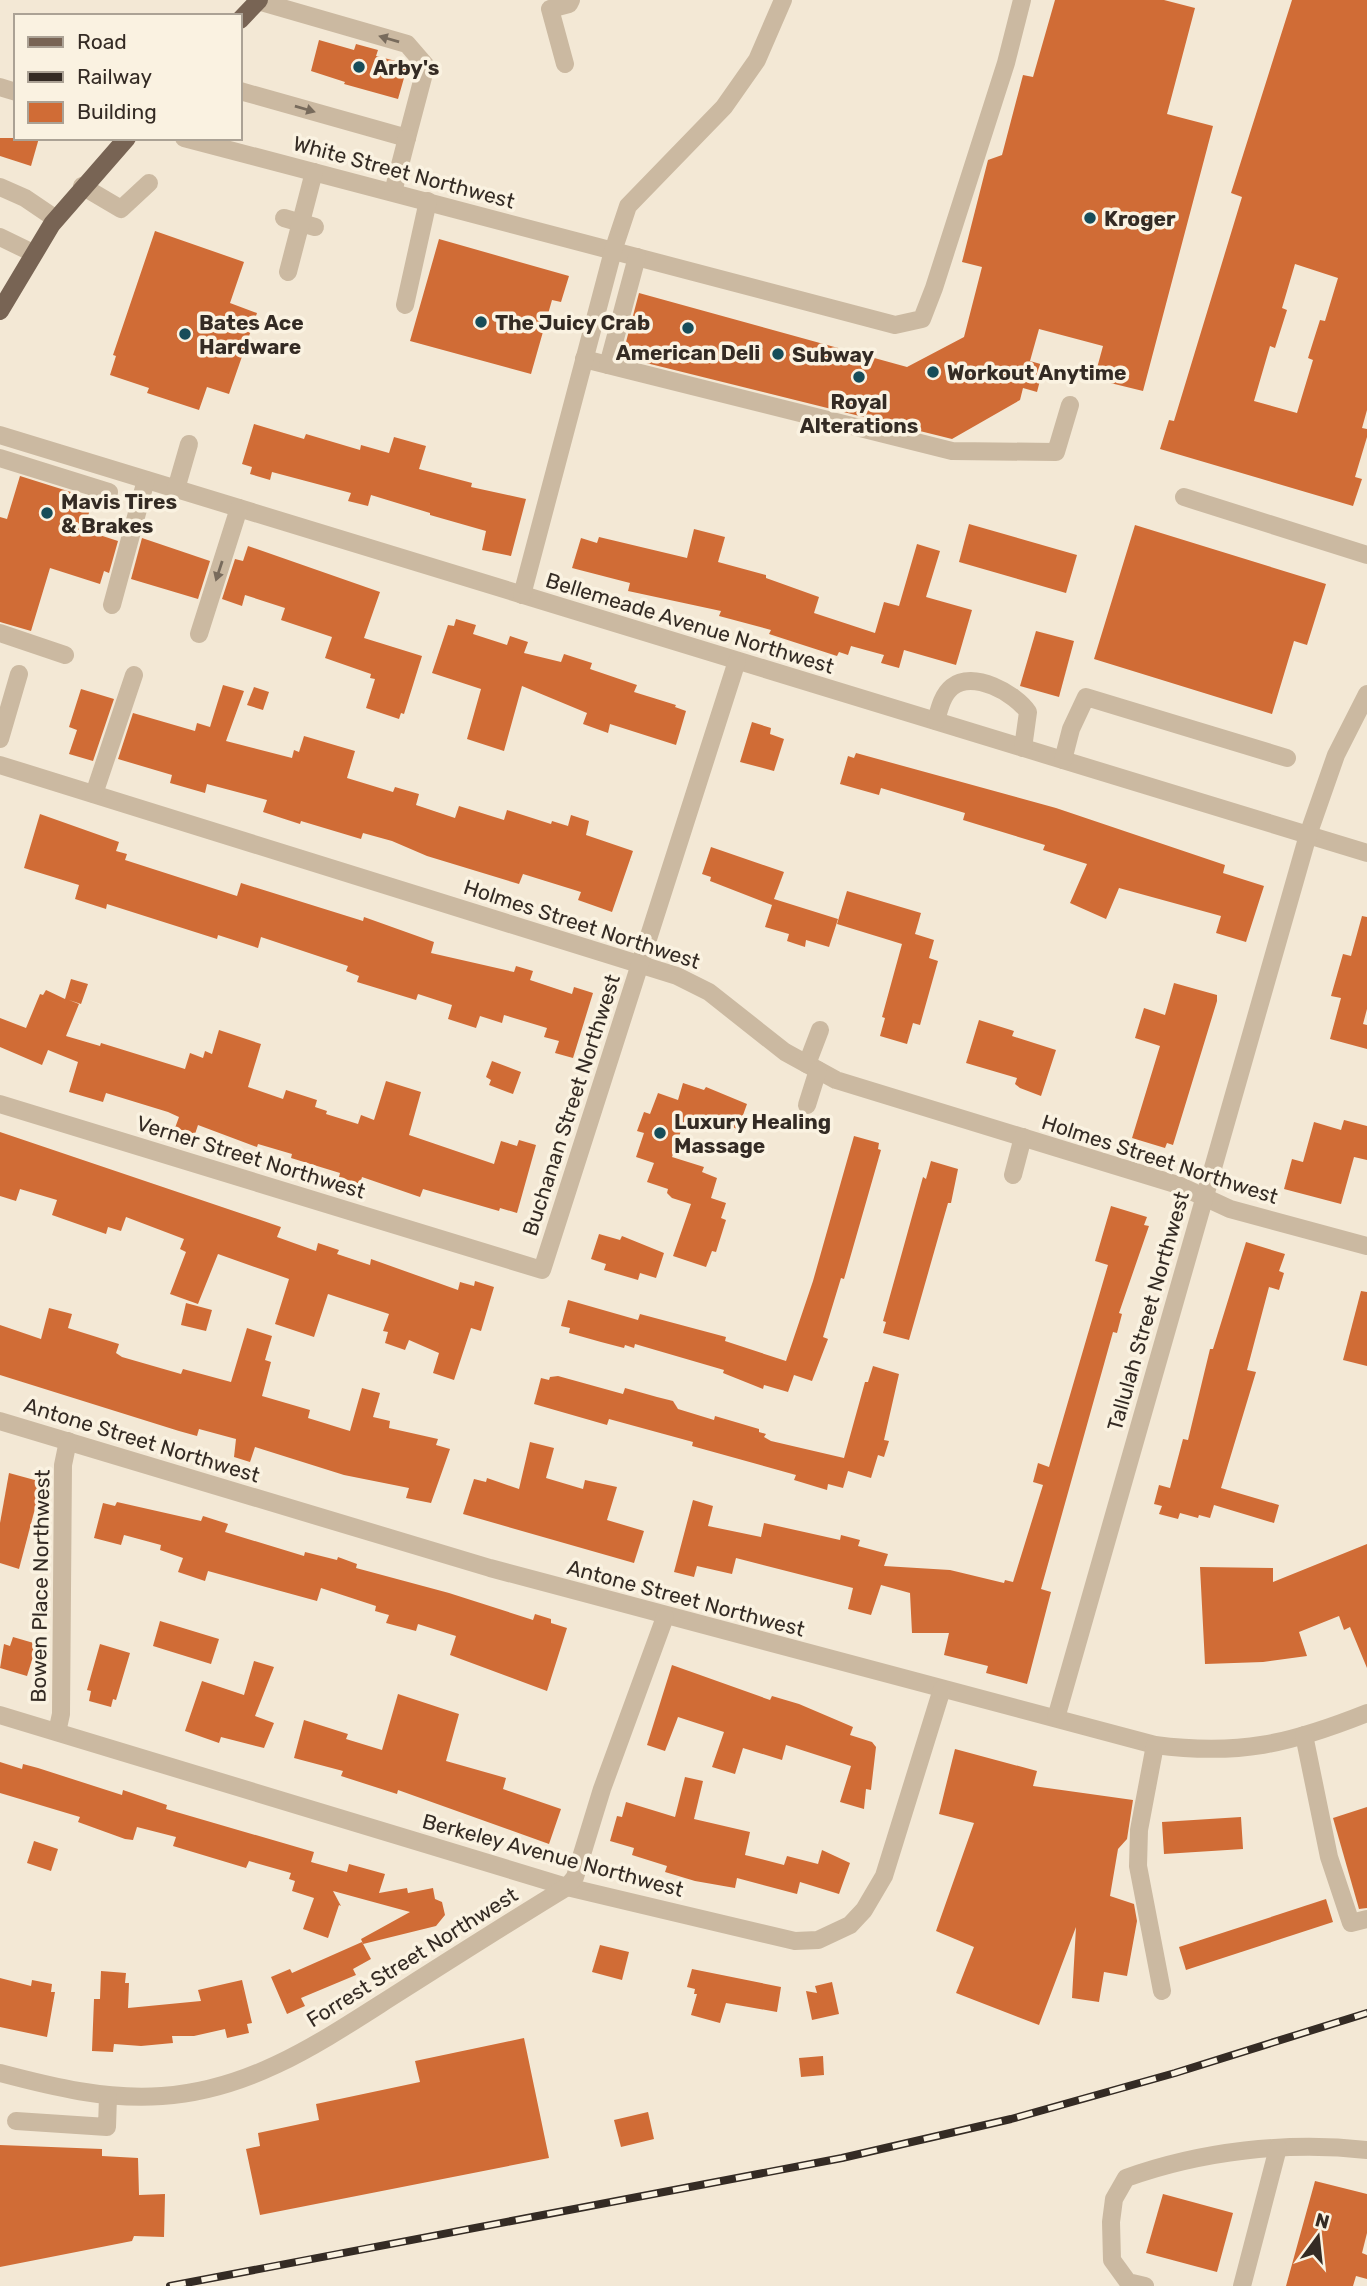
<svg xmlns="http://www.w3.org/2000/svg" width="1367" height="2286" font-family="Rubik,sans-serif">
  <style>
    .building { fill: #d06c36; fill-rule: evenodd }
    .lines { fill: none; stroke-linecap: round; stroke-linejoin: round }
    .minor { stroke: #cbb9a1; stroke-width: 18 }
    .major { stroke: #786454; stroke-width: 18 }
    .rail-casing { stroke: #342b24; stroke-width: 8 }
    .rail { stroke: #faf2e1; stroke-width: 5; stroke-dasharray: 16; stroke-linecap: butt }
    .oneway { fill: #786b5c }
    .poi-dot { fill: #174d59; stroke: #faf2e1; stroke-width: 2.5 }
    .labels { text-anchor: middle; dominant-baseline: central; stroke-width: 7; stroke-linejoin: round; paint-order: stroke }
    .poi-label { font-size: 21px; font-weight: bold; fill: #342b24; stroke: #faf2e1; text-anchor: start }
    .street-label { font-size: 21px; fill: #342b24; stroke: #faf2e1 }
  </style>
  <rect width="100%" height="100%" fill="#f3e8d5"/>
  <g class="building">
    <polygon points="1055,0 1164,0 1195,8 1167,114 1213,126 1143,391 1094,379 1103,346 1039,329 1030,361 1044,365 1037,392 1023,388 1020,400 952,439 622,357 639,293 907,367 964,337 982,267 962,262 988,160 1002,155 1023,75 1033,77"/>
    <path d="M1292,0H1367V410L1362,428L1367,429V437L1355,477L1362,479L1353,506L1160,449L1169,420L1174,421L1242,197L1231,193ZM1295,264L1338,278L1325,321L1320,320L1308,358L1313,360L1297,413L1254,401L1270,346L1275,348L1287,310L1282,308Z"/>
    <polygon points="319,40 354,50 356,44 378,50 376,56 408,64 398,99 344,84 345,82 311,71"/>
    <polygon points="0,138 39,138 31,166 0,156"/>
    <polygon points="155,231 244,262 230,303 257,313 229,394 207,387 199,410 147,393 149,388 110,375 116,356 113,355"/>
    <polygon points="439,239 569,276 561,302 552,300 531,374 410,341"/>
    <polygon points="254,424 304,439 306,434 360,450 361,445 389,453 394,437 426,446 419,469 472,483 471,487 526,499 511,556 482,550 486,531 430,515 430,513 371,495 368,506 348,501 351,493 272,472 270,480 250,474 252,467 242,464"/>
    <polygon points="20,476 93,499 84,530 118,541 109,573 104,571 100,584 50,568 31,631 0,622 0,517 7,519"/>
    <polygon points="969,524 1077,555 1066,593 959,562"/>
    <polygon points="1135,525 1326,584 1307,645 1294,641 1272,714 1094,659"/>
    <polygon points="694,529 725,537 718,562 766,575 766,578 819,597 814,613 875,633 884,602 899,606 917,544 940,551 926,597 972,610 956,665 904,650 899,668 881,663 884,655 851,646 848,655 839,652 837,656 769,634 771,630 719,616 721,611 628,591 630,583 572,568 581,538 597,543 599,537 687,558"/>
    <polygon points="142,538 210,561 198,599 131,579"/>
    <polygon points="248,546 380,592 364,638 422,656 404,714 401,713 399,719 366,708 375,679 370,678 371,674 325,658 332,637 281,620 285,608 245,595 242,606 222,599 235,559 243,561"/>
    <polygon points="456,619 476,625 473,634 507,645 510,636 528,642 524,653 561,662 564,654 592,663 590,669 637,685 634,692 676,705 675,707 686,711 676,745 610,724 608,733 583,724 587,713 522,686 504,751 467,739 481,689 432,673 448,625 454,626"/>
    <polygon points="1036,631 1074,641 1059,697 1020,686"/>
    <polygon points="223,685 244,691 226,741 292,758 294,750 299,752 304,736 355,751 347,778 393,792 395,787 419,794 416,805 455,818 459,806 504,820 507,810 551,824 552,821 568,826 571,815 589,821 586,835 633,851 612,912 578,900 581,892 523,874 519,884 427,856 392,841 363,833 361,839 301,821 300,824 263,812 267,800 207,784 205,793 170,783 172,775 118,759 133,713 195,731 197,723 210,727"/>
    <polygon points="254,687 269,692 263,710 247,705"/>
    <polygon points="81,689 114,699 93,761 69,754 77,730 69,727"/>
    <polygon points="752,722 771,728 770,734 784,739 774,771 740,762"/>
    <polygon points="856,753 1056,808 1225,865 1223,873 1264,886 1246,942 1216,933 1221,916 1119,888 1106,919 1070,903 1087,864 1043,850 1045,845 963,820 965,813 881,788 879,795 840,784 848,756 854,758"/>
    <polygon points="40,814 119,842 116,851 127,854 125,860 237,896 241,883 363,921 364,917 434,942 431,953 514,972 516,966 533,971 530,980 572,994 574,987 593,993 573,1058 555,1053 559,1041 544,1037 547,1028 504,1015 502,1023 480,1016 476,1028 448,1019 452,1005 418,994 416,1000 357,982 359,976 346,971 348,966 261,937 258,948 218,935 217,939 107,904 106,909 75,899 79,885 24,868"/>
    <polygon points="711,847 784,872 774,899 838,919 829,947 806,940 805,947 787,941 789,934 765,927 772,905 710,881 711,877 702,874"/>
    <polygon points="847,891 921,913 915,934 934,940 929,958 938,961 920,1025 913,1023 907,1044 880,1036 885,1018 882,1017 902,944 837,924"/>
    <polygon points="1362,916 1367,917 1367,1009 1363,1024 1367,1025 1367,1049 1330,1039 1341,998 1331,996 1343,954 1351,956"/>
    <polygon points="71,979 88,984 81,1004 69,1000 79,1004 66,1036 100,1046 101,1043 185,1069 190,1053 203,1058 205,1051 212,1054 219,1030 261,1044 248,1087 283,1099 286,1090 317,1100 315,1107 327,1111 326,1114 358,1124 361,1115 374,1120 386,1081 421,1092 409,1135 494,1164 501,1141 517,1146 519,1140 536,1145 517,1213 500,1208 499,1211 423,1189 420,1197 362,1177 360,1184 339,1177 340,1173 291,1158 292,1154 258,1144 257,1147 198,1125 195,1134 175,1128 179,1117 168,1112 106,1093 103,1102 69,1092 78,1062 48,1050 42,1065 0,1047 0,1018 26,1028 40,994 43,995 46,990 65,999"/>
    <polygon points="1174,983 1217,995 1217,1001 1173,1145 1167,1143 1165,1148 1132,1138 1160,1046 1135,1038 1144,1008 1165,1015"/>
    <polygon points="979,1020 1014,1031 1012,1036 1056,1050 1041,1096 1020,1088 1015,1084 1017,1078 966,1063"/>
    <polygon points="492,1061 521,1072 513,1094 489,1085 491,1080 486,1077"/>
    <polygon points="683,1083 704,1090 706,1087 747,1104 738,1129 724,1125 722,1131 685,1119 672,1157 704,1167 702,1172 717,1178 711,1198 726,1203 721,1218 726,1220 716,1252 712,1251 706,1267 673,1256 691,1204 672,1198 667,1193 668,1189 647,1182 654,1163 636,1157 644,1133 637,1131 644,1112 650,1114 658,1093 678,1100"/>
    <polygon points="1344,1120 1367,1126 1367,1160 1354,1157 1341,1204 1284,1189 1292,1159 1303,1162 1314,1122 1341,1130"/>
    <polygon points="0,1132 281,1227 277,1237 316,1251 318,1243 339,1250 337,1254 370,1265 371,1259 458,1290 460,1282 474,1286 475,1281 494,1287 481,1331 471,1328 454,1380 433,1373 439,1353 409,1340 405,1350 385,1343 388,1332 383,1331 389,1314 328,1294 314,1337 275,1324 289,1279 218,1254 198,1304 170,1294 186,1252 180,1249 184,1239 126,1217 121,1231 108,1227 106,1234 52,1215 57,1200 20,1189 16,1201 0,1196"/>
    <polygon points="854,1136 879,1143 878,1149 881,1150 844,1279 841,1278 823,1337 828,1339 812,1381 794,1375 788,1392 764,1385 763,1389 723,1373 724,1370 635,1344 634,1348 625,1345 624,1348 601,1342 569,1333 570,1328 561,1326 568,1300 638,1320 640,1314 726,1337 725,1341 786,1361 813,1281"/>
    <polygon points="931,1161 958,1169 951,1203 948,1203 909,1340 883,1333 886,1322 883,1321 923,1177 926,1179"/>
    <polygon points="1111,1206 1147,1217 1144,1225 1149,1226 1119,1313 1122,1314 1117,1333 1113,1332 1041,1589 1051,1592 1027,1684 986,1673 988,1666 944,1655 949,1633 912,1633 910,1593 881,1585 871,1615 848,1609 853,1588 736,1558 732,1574 697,1566 694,1577 674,1572 693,1500 713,1506 708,1526 761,1537 764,1523 840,1540 841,1535 860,1540 858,1546 888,1554 884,1566 950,1570 1004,1583 1005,1580 1013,1582 1043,1485 1033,1482 1038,1463 1049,1467 1108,1265 1095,1261"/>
    <polygon points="599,1234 620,1240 622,1236 664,1253 656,1278 640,1273 638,1280 604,1270 606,1264 591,1259"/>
    <polygon points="1246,1242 1285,1254 1279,1271 1284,1273 1279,1290 1269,1287 1247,1370 1256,1372 1221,1488 1279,1505 1274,1523 1214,1505 1210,1518 1199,1515 1198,1518 1180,1513 1178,1519 1159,1514 1162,1506 1154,1504 1159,1485 1170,1488 1183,1439 1188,1440 1210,1349 1213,1349"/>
    <polygon points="1361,1291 1367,1292 1367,1366 1343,1360"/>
    <polygon points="186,1303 212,1310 206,1331 181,1325"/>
    <polygon points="49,1308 72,1314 68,1328 119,1344 116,1353 122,1357 181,1374 183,1369 231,1382 247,1328 272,1336 265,1360 271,1362 262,1396 310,1410 308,1418 350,1431 362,1388 380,1393 373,1417 390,1421 389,1428 438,1439 436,1445 450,1449 431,1503 406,1498 409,1488 344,1475 255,1447 250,1462 234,1457 236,1439 199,1429 197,1436 179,1431 0,1375 0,1325 41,1339"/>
    <polygon points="873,1366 899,1374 884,1440 889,1441 884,1457 878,1455 871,1478 848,1471 843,1488 828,1484 827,1490 794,1480 796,1475 692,1446 693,1442 609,1419 607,1425 534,1404 541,1378 549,1380 550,1377 558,1376 623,1394 625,1388 657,1397 673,1401 678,1409 714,1420 715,1416 759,1429 759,1432 766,1434 764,1437 771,1441 844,1458 865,1382 868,1382"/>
    <polygon points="530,1442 554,1448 546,1478 583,1489 585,1480 617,1487 607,1520 644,1531 634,1563 463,1514 474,1479 486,1482 487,1478 519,1489"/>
    <polygon points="9,1473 42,1482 19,1569 0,1563 0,1523"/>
    <polygon points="117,1502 201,1521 203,1516 228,1524 225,1532 304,1556 305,1552 337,1560 338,1557 357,1564 356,1568 449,1593 533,1620 535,1614 551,1619 551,1623 567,1628 547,1691 450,1655 456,1636 418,1624 416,1631 386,1623 389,1615 375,1611 376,1606 321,1588 317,1601 208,1571 205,1581 178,1572 183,1558 160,1550 161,1545 124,1535 121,1545 94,1538 103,1503 115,1506"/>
    <polygon points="1367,1544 1367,1668 1350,1627 1344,1630 1339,1616 1299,1632 1307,1656 1263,1662 1205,1664 1200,1567 1273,1568 1273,1582"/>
    <polygon points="160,1621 219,1639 211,1664 153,1646"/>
    <polygon points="13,1637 37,1644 27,1676 0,1668 4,1644 10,1646"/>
    <polygon points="100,1644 130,1653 116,1700 113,1699 111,1707 89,1701 91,1691 87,1690"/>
    <polygon points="254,1661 274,1667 255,1716 274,1723 264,1748 221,1737 219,1743 185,1731 202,1681 244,1695"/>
    <polygon points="672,1665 770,1700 772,1696 799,1704 853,1727 850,1735 872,1742 876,1747 871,1790 866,1789 864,1809 840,1802 851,1766 786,1745 782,1760 743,1748 735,1774 712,1767 724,1732 678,1717 665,1751 647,1745"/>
    <polygon points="398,1694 459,1714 446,1761 506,1778 503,1789 561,1809 549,1844 398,1790 397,1794 341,1776 343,1771 294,1758 304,1720 348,1734 346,1739 382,1750"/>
    <polygon points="955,1749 1037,1771 1033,1786 1133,1800 1127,1839 1118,1849 1110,1896 1134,1904 1137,1921 1127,1976 1104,1972 1099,2002 1072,1998 1076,1927 1039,2025 956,1993 974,1947 936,1931 974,1823 939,1814"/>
    <polygon points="0,1762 22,1769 23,1764 38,1768 122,1795 123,1790 167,1805 166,1809 314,1852 311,1862 347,1872 349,1864 385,1874 379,1893 407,1888 408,1893 433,1888 435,1899 442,1902 445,1915 436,1926 363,1944 361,1939 410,1912 333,1891 341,1906 339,1905 328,1938 303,1929 314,1898 292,1891 295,1881 289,1879 291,1873 249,1861 246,1868 173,1846 176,1837 137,1827 133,1840 125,1839 78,1822 80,1817 0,1793"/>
    <polygon points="685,1777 703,1781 694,1819 750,1832 745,1855 784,1865 787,1856 818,1864 822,1850 850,1863 839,1894 800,1882 797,1894 737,1878 735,1888 695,1881 665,1872 667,1866 632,1855 634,1848 610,1841 617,1816 622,1817 626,1802 675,1817"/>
    <polygon points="1367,1807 1367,1908 1359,1909 1333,1818"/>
    <polygon points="1241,1817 1243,1849 1164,1854 1162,1822"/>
    <polygon points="34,1841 58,1849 51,1871 27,1863"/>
    <polygon points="1326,1899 1333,1922 1186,1970 1179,1947"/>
    <polygon points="362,1942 371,1959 353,1969 356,1975 301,1998 305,2006 287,2014 271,1977 290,1969 292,1973"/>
    <polygon points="600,1945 629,1952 622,1980 592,1972"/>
    <polygon points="692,1969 781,1987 777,2012 726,2003 720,2023 691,2015 697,1994 694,1994 695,1989 687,1987"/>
    <polygon points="101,1971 126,1973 125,1983 129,1983 128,2008 201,2001 198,1990 242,1980 252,2023 247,2024 249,2033 227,2038 225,2029 194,2036 172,2036 173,2043 141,2046 114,2044 113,2052 92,2051 94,1999 100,1999"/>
    <polygon points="0,1978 31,1986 32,1980 52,1984 51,1992 55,1992 47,2037 0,2027"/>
    <polygon points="832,1982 839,2014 812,2020 806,1991 817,1993 815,1986"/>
    <polygon points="524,2038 549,2158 260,2215 246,2149 260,2146 258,2133 319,2120 316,2104 420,2082 415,2061"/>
    <polygon points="823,2056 824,2075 801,2077 799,2058"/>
    <polygon points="648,2112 654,2139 621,2147 614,2120"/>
    <polygon points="0,2145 102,2149 102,2156 138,2158 139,2195 165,2194 164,2237 134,2236 132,2241 0,2267"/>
    <polygon points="1315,2181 1367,2194 1367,2233 1362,2253 1367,2255 1367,2279 1356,2276 1353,2286 1286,2286"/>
    <polygon points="1163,2194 1233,2213 1217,2272 1146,2253"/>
  </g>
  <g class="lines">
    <g class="minor">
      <polyline points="565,64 550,9 569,4 571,0"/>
      <polyline points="0,87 16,92"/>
      <polyline points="240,91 407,138 426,66 407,44 258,1"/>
      <polyline points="184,138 895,325 922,319 934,288 1006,63 1022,0"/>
      <polyline points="82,186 121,209 149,183"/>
      <polyline points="0,187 25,198 56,219"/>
      <polyline points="393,192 407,138"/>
      <polyline points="284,218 315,227"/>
      <polyline points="0,237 33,253"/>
      <polyline points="288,272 314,172"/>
      <polyline points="405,305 428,201"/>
      <polyline points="584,359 952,451 1056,452 1070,405"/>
      <polyline points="608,365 637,257"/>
      <polyline points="0,435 1367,853"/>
      <polyline points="0,458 109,492"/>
      <polyline points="176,489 189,444"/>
      <polyline points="1184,497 1367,555"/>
      <polyline points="522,595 613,251 628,206 724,107 757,60 783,0"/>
      <polyline points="112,605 146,480"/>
      <polyline points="0,633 65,655"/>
      <polyline points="199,634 239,508"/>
      <path d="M936,721C939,710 942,695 952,687C973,670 1015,693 1028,712L1023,748"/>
      <polyline points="0,739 19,674"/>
      <polyline points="1063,760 1071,729 1086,697 1287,758"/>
      <polyline points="0,765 677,976 709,992 785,1052 836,1080 1178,1185 1230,1209 1367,1246"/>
      <polyline points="94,794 134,675"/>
      <polyline points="807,1064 820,1030"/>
      <polyline points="0,1104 542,1270 737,661"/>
      <polyline points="807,1105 818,1070"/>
      <polyline points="1013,1175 1023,1137"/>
      <path d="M0,1421L490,1568L1155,1745C1239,1756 1289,1744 1367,1713"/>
      <polyline points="0,1715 567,1887 795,1941 818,1940 850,1925 864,1910 884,1876 942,1689"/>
      <polyline points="1056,1718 1308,835 1336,755 1367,694"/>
      <polyline points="57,1732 61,1714 63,1465 68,1441"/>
      <polyline points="1304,1735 1329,1857 1351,1923 1367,1919"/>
      <polyline points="1155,1745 1139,1830 1138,1866 1162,1991"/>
      <path d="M0,2073C53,2087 106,2100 162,2096C254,2090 325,2039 401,1991C456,1956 511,1921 567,1887L575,1877L602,1789L665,1617"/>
      <polyline points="16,2121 107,2127 108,2096"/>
      <path d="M1145,2286L1128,2282L1112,2260L1111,2222L1114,2199L1126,2178C1201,2151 1288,2141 1367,2150"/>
      <polyline points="1242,2286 1278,2148"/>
    </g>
    <g class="major">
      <polyline points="240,20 259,0"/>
      <polyline points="0,311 52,224 127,138"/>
    </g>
    <g class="rail-casing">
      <polyline id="rail" points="170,2286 842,2158 1011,2119 1175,2073 1367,2013"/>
    </g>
    <use href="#rail" class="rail"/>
  </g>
  <defs><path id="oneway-solid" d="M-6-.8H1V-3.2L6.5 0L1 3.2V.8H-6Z" transform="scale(1.75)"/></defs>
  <g class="oneway">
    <use href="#oneway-solid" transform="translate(389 39) rotate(-164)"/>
    <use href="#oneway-solid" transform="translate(305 109) rotate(16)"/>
    <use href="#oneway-solid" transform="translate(219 571) rotate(108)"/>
  </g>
  <g class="poi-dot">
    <circle cx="359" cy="67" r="7"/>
    <circle cx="1090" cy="218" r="7"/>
    <circle cx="481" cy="322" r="7"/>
    <circle cx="688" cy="328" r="7"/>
    <circle cx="185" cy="334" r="7"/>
    <circle cx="778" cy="354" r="7"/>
    <circle cx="933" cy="372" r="7"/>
    <circle cx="859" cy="377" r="7"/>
    <circle cx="47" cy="513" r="7"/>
    <circle cx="660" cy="1133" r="7"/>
  </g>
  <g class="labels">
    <g class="poi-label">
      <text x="373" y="67">Arby's</text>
      <text x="1104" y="218">Kroger</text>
      <text x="199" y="322">Bates Ace<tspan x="199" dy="24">Hardware</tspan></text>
      <text x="495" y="322">The Juicy Crab</text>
      <text x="688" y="352" text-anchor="middle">American Deli</text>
      <text x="792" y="354">Subway</text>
      <text x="947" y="372">Workout Anytime</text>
      <text x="859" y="401" text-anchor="middle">Royal<tspan x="859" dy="24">Alterations</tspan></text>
      <text x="61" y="501">Mavis Tires<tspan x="61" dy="24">&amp; Brakes</tspan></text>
      <text x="674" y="1121">Luxury Healing<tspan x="674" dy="24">Massage</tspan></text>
    </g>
    <g class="street-label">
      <text transform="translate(404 172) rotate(15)">White Street Northwest</text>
      <text transform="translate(690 623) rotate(17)">Bellemeade Avenue Northwest</text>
      <text transform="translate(582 924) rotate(18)">Holmes Street Northwest</text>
      <text transform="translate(571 1105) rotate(-72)">Buchanan Street Northwest</text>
      <text transform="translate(251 1157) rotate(17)">Verner Street Northwest</text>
      <text transform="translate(1160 1159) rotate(18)">Holmes Street Northwest</text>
      <text transform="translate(1148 1311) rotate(-74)">Tallulah Street Northwest</text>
      <text transform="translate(142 1440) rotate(17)">Antone Street Northwest</text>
      <text transform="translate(40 1586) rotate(-89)">Bowen Place Northwest</text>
      <text transform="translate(686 1598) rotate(15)">Antone Street Northwest</text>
      <text transform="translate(553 1855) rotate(15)">Berkeley Avenue Northwest</text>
      <text transform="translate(412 1957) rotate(-32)">Forrest Street Northwest</text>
    </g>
  </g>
  <rect x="14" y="14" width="228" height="126" fill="#faf2e1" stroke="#aba295" stroke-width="2"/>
  <rect x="28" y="37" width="35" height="10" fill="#786454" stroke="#aba295" stroke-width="2"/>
  <text x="77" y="49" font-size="21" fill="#342b24">Road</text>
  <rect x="28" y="72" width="35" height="10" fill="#342b24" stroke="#aba295" stroke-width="2"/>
  <text x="77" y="84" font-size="21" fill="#342b24">Railway</text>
  <rect x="28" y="102" width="35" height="21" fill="#d06c36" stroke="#aba295" stroke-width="2"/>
  <text x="77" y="119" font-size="21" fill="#342b24">Building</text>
  <g transform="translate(1318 2237) rotate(15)" stroke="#faf2e1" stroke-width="5" paint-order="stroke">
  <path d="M0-5L12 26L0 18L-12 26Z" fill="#342b24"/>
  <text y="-10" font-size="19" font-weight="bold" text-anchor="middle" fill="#342b24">N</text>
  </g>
</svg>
